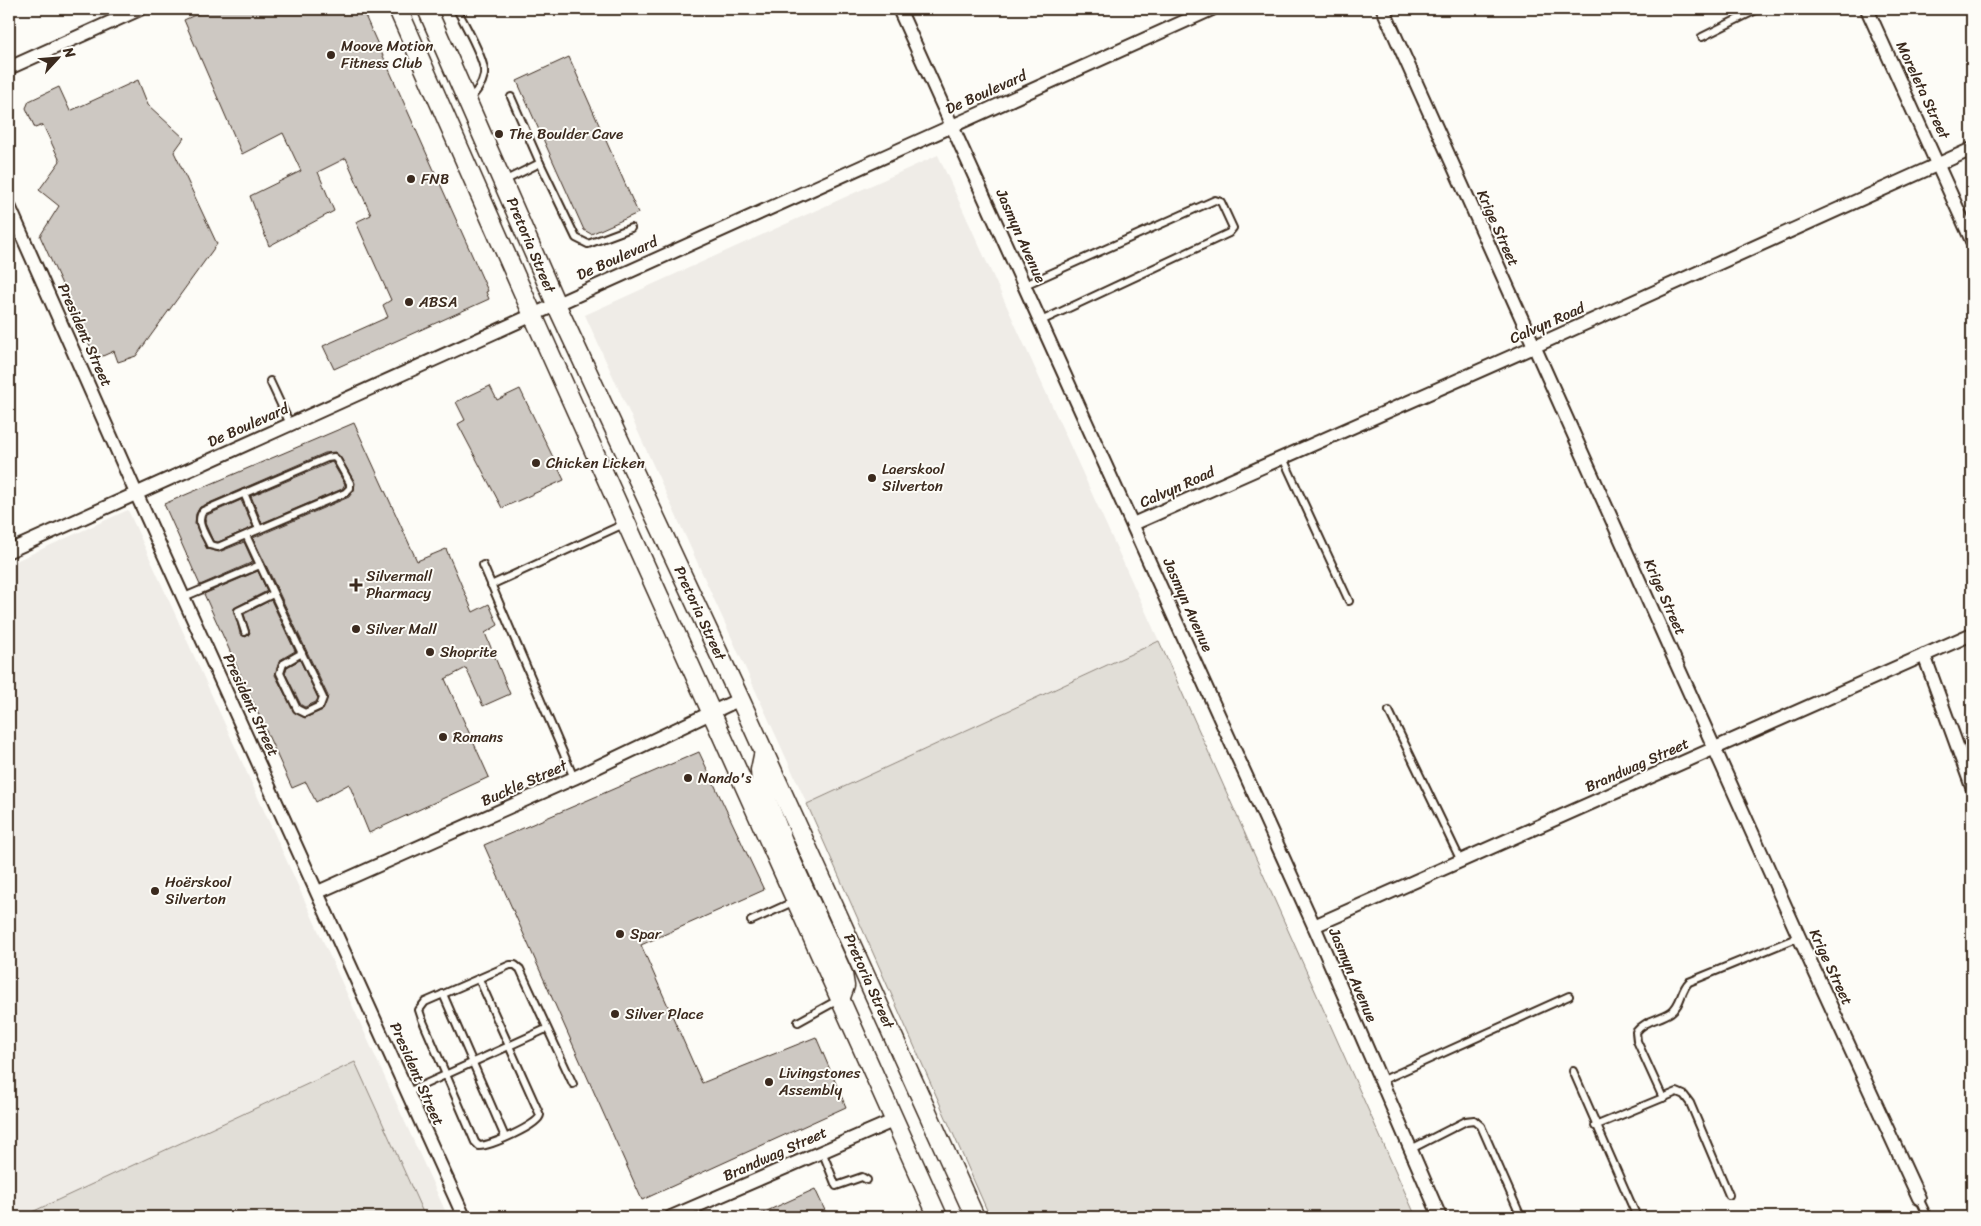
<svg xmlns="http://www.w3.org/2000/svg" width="1981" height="1226" font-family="Sriracha,sans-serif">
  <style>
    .built { fill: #efece7 }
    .green { fill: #e1ded7; stroke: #8e847a }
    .building { fill: #cdc8c2; stroke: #3b2a1e }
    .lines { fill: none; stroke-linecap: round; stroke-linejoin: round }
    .lane-casing { stroke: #3b2a1e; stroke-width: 10 }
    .street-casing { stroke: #3b2a1e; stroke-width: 16 }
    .secondary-casing { stroke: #3b2a1e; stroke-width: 21 }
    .lane { stroke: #fdfcf7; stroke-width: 6 }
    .street { stroke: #fdfcf7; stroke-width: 12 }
    .secondary { stroke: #fdfcf7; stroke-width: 18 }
    .poi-dot { fill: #3b2a1e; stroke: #fdfcf7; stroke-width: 2 }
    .labels { text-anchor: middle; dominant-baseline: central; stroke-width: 4; stroke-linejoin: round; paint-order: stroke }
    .poi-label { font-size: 15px; fill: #3b2a1e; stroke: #fdfcf7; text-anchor: start }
    .street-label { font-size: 15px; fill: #3b2a1e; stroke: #fdfcf7 }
  </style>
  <rect width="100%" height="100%" fill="#fdfcf7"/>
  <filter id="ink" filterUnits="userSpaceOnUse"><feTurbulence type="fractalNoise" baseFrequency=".02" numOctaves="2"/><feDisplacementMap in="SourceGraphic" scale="10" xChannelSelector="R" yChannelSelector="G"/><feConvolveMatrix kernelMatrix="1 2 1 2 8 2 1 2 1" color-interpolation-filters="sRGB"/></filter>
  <g filter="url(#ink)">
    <g class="built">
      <polygon points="938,155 1159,641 807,804 585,315"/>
      <polygon points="128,510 448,1217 9,1217 9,564"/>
    </g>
    <g class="green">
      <polygon points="1159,641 1416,1217 990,1217 807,804"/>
      <polygon points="355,1062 425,1217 35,1217 32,1212"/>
    </g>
    <g class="building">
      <polygon points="208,9 362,9 488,291 486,292 489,299 334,369 323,346 388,317 383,305 391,300 356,222 371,215 346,158 318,172 334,211 269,246 250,196 301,171 283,133 242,154 184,20"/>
      <polygon points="569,57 638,213 591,234 584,230 517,81"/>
      <polygon points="138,80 148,105 184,138 174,152 217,244 136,356 118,362 114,351 96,359 40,236 59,206 39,190 60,161 43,125 35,128 26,108 29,101 59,87 70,111"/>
      <polygon points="490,386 497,400 520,389 564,480 502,508 458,424 465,420 456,402"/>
      <polygon points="354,423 417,561 446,549 473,612 489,604 498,625 485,633 510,694 483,706 466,668 445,679 489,777 369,833 349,784 316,802 306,782 292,788 204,594 258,571 267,591 234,608 240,634 246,637 250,633 244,614 271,600 295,651 280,660 275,675 295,713 305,718 323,710 328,696 253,538 349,497 354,490 355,483 341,458 335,452 325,453 200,507 196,514 195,524 207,549 219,552 244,542 253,562 200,585 164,504"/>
      <polygon points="332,462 345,484 342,489 262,523 251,496"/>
      <polygon points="241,500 253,527 218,542 213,541 205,523 207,515"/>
      <polygon points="300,660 318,698 316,702 305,707 301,705 285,673 287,667"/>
      <polygon points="699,752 764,890 641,945 702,1083 816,1037 846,1107 642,1200 484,845"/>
      <polygon points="815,1189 828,1217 754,1217"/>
    </g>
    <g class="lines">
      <g class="lane-casing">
        <g id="lane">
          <path d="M457,9C463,22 487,62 484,75C482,85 476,92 470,99"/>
          <polyline points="1702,37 1758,9"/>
          <polyline points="511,97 540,163"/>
          <polyline points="504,181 540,163 576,238 588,244 631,228"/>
          <polyline points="1025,285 1215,200 1221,202 1233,228 1229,233 1041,321"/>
          <polyline points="270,381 290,424"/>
          <polyline points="1283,458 1349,601"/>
          <polyline points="244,493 259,529"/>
          <path d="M246,535L345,493L350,488V483L337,460L334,457L327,458L203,511C195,522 205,534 210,545L218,547L246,535L260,565"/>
          <polyline points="483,565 574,778"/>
          <polyline points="491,585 626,523"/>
          <polyline points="184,597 260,565 323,698 320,706 305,713 297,709 280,673 283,664 302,653"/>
          <polyline points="245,632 238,611 273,594"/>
          <polyline points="1389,711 1461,861"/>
          <polyline points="751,921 795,901"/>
          <path d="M479,979L540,1115C539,1125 490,1146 479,1146L475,1142L422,1019L419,1010L425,1002L510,965H515L520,969L573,1084"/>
          <polyline points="443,994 505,1137"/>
          <polyline points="798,1022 838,1000"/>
          <polyline points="1573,1071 1637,1217"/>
          <polyline points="1381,1081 1569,996"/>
          <polyline points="408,1092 546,1029"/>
          <path d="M1663,1098L1637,1041L1636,1032C1645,1020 1659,1020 1671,1012C1682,1004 1680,991 1689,982L1799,937"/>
          <polyline points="1595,1126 1677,1092 1684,1095 1690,1103 1729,1195"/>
          <polyline points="1411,1149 1466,1121 1474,1120 1481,1126 1521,1217"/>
          <polyline points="822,1151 836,1186 862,1177 867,1180"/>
          <polyline points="1919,1198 1928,1217"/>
        </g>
      </g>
      <g class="street-casing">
        <g id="street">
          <polyline points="899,9 1314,926 1440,1217"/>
          <polyline points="1383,9 1799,937 1919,1198"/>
          <polyline points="1867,9 1972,241"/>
          <polyline points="9,68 140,9"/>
          <polyline points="9,206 136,493 464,1217"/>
          <polyline points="1133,524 1533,347 1972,149"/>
          <polyline points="9,551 1212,9"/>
          <polyline points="1924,655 1972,787"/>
          <polyline points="318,892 574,778 740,699"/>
          <polyline points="1314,926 1972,634"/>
          <polyline points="671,1217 893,1121"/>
        </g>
      </g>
      <g class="secondary-casing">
        <g id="secondary">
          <polyline points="398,9 532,313 938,1217"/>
          <polyline points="427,9 556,304 740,699 975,1217"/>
          <polyline points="764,751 760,770 761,785 787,851 843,974 845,986 841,997"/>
        </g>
      </g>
      <use href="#lane" class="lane"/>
      <use href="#street" class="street"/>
      <use href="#secondary" class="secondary"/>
    </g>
  </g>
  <g class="poi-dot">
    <circle cx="331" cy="55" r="5"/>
    <circle cx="499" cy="134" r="5"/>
    <circle cx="411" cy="179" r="5"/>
    <circle cx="409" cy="302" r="5"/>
    <circle cx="536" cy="463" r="5"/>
    <circle cx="872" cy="478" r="5"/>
    <path d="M353.5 577.5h5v5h5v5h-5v5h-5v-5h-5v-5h5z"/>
    <circle cx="356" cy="629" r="5"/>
    <circle cx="430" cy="652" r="5"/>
    <circle cx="443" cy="737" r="5"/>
    <circle cx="688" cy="778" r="5"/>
    <circle cx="155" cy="891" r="5"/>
    <circle cx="620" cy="934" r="5"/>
    <circle cx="615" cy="1014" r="5"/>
    <circle cx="769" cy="1082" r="5"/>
  </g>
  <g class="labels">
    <g class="poi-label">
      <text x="341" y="46">Moove Motion<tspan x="341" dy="17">Fitness Club</tspan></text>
      <text x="509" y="134">The Boulder Cave</text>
      <text x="421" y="179">FNB</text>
      <text x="419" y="302">ABSA</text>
      <text x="546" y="463">Chicken Licken</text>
      <text x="882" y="469">Laerskool<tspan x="882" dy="17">Silverton</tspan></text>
      <text x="366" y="576">Silvermall<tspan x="366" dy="17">Pharmacy</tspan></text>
      <text x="366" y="629">Silver Mall</text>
      <text x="440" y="652">Shoprite</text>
      <text x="453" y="737">Romans</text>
      <text x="698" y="778">Nando's</text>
      <text x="165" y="882">Hoërskool<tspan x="165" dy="17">Silverton</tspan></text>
      <text x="630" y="934">Spar</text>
      <text x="625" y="1014">Silver Place</text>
      <text x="779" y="1073">Livingstones<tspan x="779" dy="17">Assembly</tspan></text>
    </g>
    <g class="street-label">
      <text transform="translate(1923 90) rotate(65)">Moreleta Street</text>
      <text transform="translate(986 92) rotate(-24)">De Boulevard</text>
      <text transform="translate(1498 228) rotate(66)">Krige Street</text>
      <text transform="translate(1021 236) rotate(66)">Jasmyn Avenue</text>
      <text transform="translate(531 245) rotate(67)">Pretoria Street</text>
      <text transform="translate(617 258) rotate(-24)">De Boulevard</text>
      <text transform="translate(1547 323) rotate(-24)">Calvyn Road</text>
      <text transform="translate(85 335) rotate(66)">President Street</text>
      <text transform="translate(248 425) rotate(-24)">De Boulevard</text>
      <text transform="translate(1177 487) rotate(-24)">Calvyn Road</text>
      <text transform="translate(1665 597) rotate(66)">Krige Street</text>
      <text transform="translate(1188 605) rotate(66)">Jasmyn Avenue</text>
      <text transform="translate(700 613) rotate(65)">Pretoria Street</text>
      <text transform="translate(251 705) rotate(65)">President Street</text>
      <text transform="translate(1637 765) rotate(-24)">Brandwag Street</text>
      <text transform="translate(524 783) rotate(-24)">Buckle Street</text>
      <text transform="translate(1831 967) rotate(65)">Krige Street</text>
      <text transform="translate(1353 975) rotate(67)">Jasmyn Avenue</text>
      <text transform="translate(869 981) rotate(66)">Pretoria Street</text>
      <text transform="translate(417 1074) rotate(66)">President Street</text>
      <text transform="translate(775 1154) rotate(-24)">Brandwag Street</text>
    </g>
  </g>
  <rect width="1981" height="1226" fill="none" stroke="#fdfcf7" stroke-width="30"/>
  <rect x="15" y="15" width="1951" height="1196" fill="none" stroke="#3b2a1e" stroke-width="2" filter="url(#ink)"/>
  <g transform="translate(58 58) rotate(64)" stroke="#fdfcf7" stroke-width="4" paint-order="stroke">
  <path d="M0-4L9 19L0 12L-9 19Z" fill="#3b2a1e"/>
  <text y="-8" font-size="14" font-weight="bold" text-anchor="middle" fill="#3b2a1e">N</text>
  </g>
</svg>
